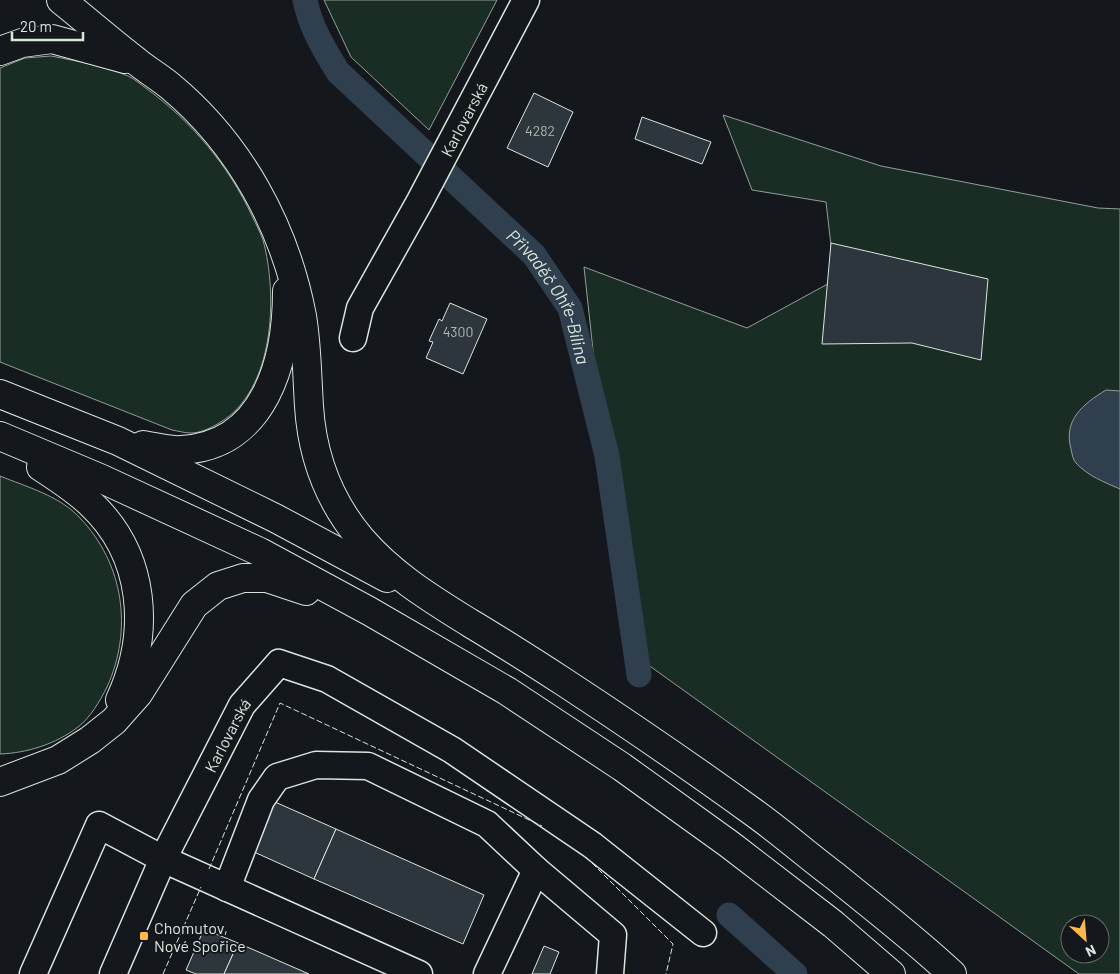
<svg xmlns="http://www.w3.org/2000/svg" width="1120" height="974" font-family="Barlow,sans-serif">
	<rect width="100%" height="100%" fill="#14181c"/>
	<g fill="#1a2d24" stroke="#939e99" fill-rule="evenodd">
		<path d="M324,0H497L429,130L351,57Z"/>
		<path d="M51,56C77,61 104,66 128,76C135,79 141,85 147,89C191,121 229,166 252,216C256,224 260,232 263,240C278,295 275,391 219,423C211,428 200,433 191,433C185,433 178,431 172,430L0,362V68L25,58Z"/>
		<path d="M723,115L881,166L1098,208L1120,209V974H1079L633,654L605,461L584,267L747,328L835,280L826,202L752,190ZM1070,924H1100V954H1070Z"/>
		<path d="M0,476C27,487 60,496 80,518C124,564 133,630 107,687C100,701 90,718 78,727C56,744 27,753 0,754Z"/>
	</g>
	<path fill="#2f3f4d" stroke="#939e99" d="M1106,390L1120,391V489C1104,482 1088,476 1076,463C1073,460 1072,454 1071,449C1063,420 1083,404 1106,390Z"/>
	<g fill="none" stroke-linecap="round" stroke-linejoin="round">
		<g stroke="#2f3f4d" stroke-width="25">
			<path id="s1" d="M305,0C310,26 324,49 338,72L534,255L570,308L607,456L639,675"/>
			<path d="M729,915L795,974"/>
		</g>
	</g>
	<g fill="#2c363c" stroke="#d8e6dc">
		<path d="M534,93L573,112L548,167L507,148Z"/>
		<path d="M642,117L711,142L702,164L635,139Z"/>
		<path d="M831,243L988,279L981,360L912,343L822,344Z"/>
		<path d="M450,303L487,319L463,374L426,358L433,342L429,341L439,319L442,321Z"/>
		<path d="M275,802L336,829L314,879L254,852Z"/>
		<path d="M336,829L484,895L463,944L314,879Z"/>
		<path d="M204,929L238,943L224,974H196L186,970Z"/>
		<path d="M238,943L309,974H224Z"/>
		<path d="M544,946L559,952L550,974H532Z"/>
	</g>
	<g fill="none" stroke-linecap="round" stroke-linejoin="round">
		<g stroke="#d8e6dc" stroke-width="29">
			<g id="minor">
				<path id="s2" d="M353,338L360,308L420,201L526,0"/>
				<path d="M227,888L261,800L277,777L316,765L368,766L487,824L536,870"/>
				<path id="s3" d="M33,974L99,825L163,859L242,705L279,663L327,679L452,750L592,845L703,933"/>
				<path d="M113,974L163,859L419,974"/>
				<path d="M487,974L536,870L613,935L610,974"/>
			</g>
		</g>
		<g stroke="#d8e6dc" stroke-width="30">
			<g id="highway">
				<path d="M61,0C86,20 110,41 136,61C147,70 159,77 170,86C240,144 285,227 302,316C307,345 307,376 309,406C312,455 329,501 361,539C392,575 430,598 470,623C502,642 533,662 564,682C628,724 691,767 753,812C781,832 807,855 835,876C874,908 915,939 952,974"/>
				<path d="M0,51L22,43L52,39L125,59"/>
				<path d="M0,394L118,441L275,518L387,578"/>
				<path d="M0,436L102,479L260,552L369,611L507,691L622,767L729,844L833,924L891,974"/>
				<path d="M143,445C155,447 169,451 181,450C265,446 287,361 287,291"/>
				<path d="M41,467C58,478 75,489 90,503C146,555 151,633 120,700"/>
				<path d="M0,782L58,760L90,740L114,721L138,694L194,605L218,586L243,578H267L306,591"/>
			</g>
		</g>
		<use href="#minor" stroke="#14181c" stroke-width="26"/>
		<use href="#highway" stroke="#14181c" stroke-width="28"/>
		<g stroke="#d8e6dc" stroke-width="1" stroke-dasharray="6 2.5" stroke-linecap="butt">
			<path d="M586,857L673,944L666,974"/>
			<path d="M209,869L280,703L542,826"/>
			<path d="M163,974L201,887"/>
		</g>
	</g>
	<rect fill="#ffb74d" stroke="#14181c" stroke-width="2" x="139" y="931" width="10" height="10" rx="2.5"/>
	<g text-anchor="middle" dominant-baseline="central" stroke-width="4" stroke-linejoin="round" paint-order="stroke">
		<g font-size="14" fill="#adbab4">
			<text x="540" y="130">4282</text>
			<text x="458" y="331">4300</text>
		</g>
		<g font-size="16" fill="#d8e6dc" stroke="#14181c">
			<text stroke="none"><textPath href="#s2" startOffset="246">Karlovarská</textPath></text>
			<text stroke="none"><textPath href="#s3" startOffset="375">Karlovarská</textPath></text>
		</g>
		<g font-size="16" fill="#d8e6dc" stroke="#14181c" text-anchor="start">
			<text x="154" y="927">Chomutov,<tspan x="154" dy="18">Nové Spořice</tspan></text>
		</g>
		<g font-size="18" font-style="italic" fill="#d8e6dc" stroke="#14181c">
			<text stroke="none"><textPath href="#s1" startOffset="392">Přivaděč Ohře-Bílina</textPath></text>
		</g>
	</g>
	<g transform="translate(1085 939) rotate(154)"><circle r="24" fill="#14181c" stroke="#626a69"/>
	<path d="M0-4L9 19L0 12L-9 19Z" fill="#ffb74d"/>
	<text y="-8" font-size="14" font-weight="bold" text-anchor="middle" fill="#d8e6dc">N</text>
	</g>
	<path d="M12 32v8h71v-8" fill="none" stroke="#d8e6dc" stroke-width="2.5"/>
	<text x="20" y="32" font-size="15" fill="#d8e6dc" stroke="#14181c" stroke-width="4" paint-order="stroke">20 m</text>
</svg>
